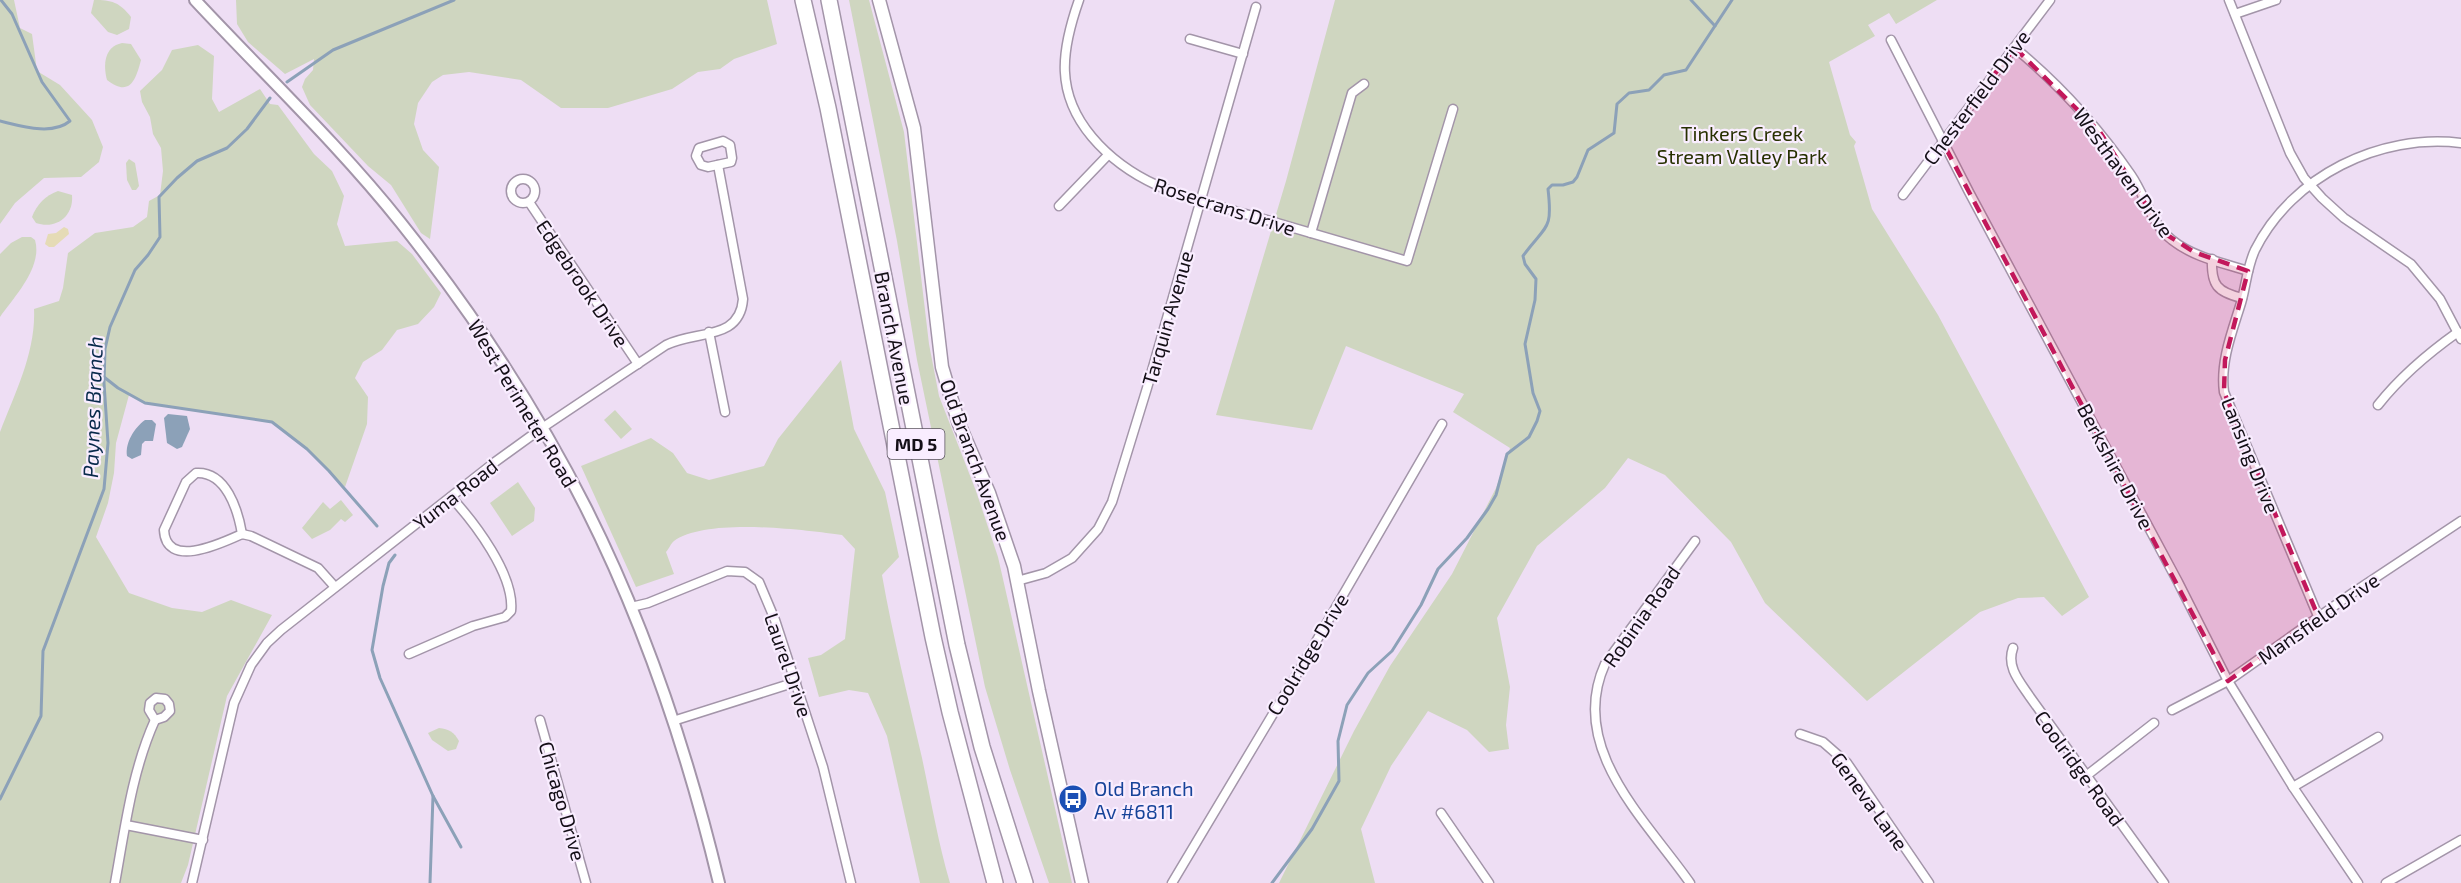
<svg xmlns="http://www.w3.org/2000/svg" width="2461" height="883" font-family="'Exo 2',sans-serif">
	<rect width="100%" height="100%" fill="#eedef4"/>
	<g fill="#cfd6c0">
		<path d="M0,0H14L20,28L32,34L37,71L60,85L92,120L103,147L99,162L81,177L44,178L15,203L0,224Z"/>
		<path d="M94,0C112,0 119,2 131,17L129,29L117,35L108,32L91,13Z"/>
		<path d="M236,0H767L777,44L734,59L720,69L698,72L672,89L608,108H561L521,80L469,72L443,75L432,82L418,103L414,124L423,150L439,167L430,239L421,233L391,185L368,166L310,105L302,87L305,79L313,70L314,59L285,74L248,42L237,24Z"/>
		<path d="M849,0H869L904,132L929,344L939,396L976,491L998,557L1072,883H1049L1010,770L985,687L917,360L897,241Z"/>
		<path d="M1335,0H1937L1896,24L1889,13L1868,25L1875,36L1829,62L1850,135L1856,142L1854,146L1872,209L1938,315L2089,597L2062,616L2044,597L2018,598L1980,612L1867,701L1765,603L1731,542L1665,475L1628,458L1605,488L1537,546L1497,618L1510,687L1506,725L1509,749L1489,752L1467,730L1428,711L1391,766L1361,829L1375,883H1279L1354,731L1390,666L1452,574L1496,488L1510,448L1453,412L1464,394L1346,346L1312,430L1216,415L1286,181Z"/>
		<path d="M122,43L131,44L141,60C136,79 130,98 107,80C103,65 104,47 122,43Z"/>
		<path d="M198,45L214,56L212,99L219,112L260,89L270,104L278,105L314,154L332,171L344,196L337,224L345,246L397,241L412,254L441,293L434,307L418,324L397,330L382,350L363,362L355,378L368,397L367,424L345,487L307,449L272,422L145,403L129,395L116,443L114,473L108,503L96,537L129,593L172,608L202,612L231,600L272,615L227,696L188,865L181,883H0V432C15,393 36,352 34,309L59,301L63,288L68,253L95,233L133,227L147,217L149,201L160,195L163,171L161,148L153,134L150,117L142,102L140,91L162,70L172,50Z"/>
		<path d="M129,159L135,163L139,186L136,190H132L127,180L126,163Z"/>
		<path d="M58,191L72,195C74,216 56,230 36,223L32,217C37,204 45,196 58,191Z"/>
		<path d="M22,237H31L35,240C43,267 14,297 0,317V254L11,243Z"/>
		<path d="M841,360L854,429L885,492L899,557L882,575C893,637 908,697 922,758C931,800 938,842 950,883H920L887,736L868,693L849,690L819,697L808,658L821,655L845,639L855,549L842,535C804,530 707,517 674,541C671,543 669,549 666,552L674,574L636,587L581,466L651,438L673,453L687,473L709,480L764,466L778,439Z"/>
		<path d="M615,410L632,429L621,439L604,420Z"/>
		<path d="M518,482L535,508L534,521L512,536L490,503Z"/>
		<path d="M341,500L353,515L345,522L341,519L330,530L312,539L302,528L323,502L330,509Z"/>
		<path d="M439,728C449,729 454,732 459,741L456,749L448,751L432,740L428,733Z"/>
	</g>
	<path fill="#e5dbb6" d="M64,227L68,229L69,234L54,247H49L45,244L48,234L56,233Z"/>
	<g fill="#8ca1b8">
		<path d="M168,414L187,416L190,429L182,447L177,449L167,443L164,418Z"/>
		<path d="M145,420H152L156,424L153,441H145L142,444L141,455L132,459L127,456C125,443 134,428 145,420Z"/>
	</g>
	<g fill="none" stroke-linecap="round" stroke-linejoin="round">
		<g stroke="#8ca1b8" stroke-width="3">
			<path d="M1691,0L1715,26"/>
			<path d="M287,82L333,50L454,0"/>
			<path d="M0,121C21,126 52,136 70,121L42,82L12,14L1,0"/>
			<path d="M104,377L118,388L145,403L272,422L307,449L329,471L377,526"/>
			<path d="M395,555L389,563L383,586L372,650L380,678L433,796L430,883"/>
			<path d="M433,796L461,847"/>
			<path d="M0,799L41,716L43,651L104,489L108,443L104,383L105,349L110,327L135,270L148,255L160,237L159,197L177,178L197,161L227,148L247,129L270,98"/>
			<path d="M1272,883L1312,829L1339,781L1338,741L1347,705L1368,673L1392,651L1421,605L1438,569L1467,538L1488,509L1496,495L1507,454L1529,437L1537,421L1540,411L1533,393L1525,344L1535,300L1536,279L1525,264L1523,256C1546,224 1553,232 1548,189L1552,185H1563L1573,182L1577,177L1588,150L1614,133L1617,104L1629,93L1649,90L1664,75L1686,70L1732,0"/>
		</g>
		<g stroke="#a395a9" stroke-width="11">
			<g id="minor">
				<path d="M1079,0C1061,51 1055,93 1092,137C1135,188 1193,199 1253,216C1305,231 1356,246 1407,261L1453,109"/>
				<path d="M2229,0L2290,153L2304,178L2322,198L2344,218L2411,264L2440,299L2461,339"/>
				<path d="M2235,14L2276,0"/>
				<path d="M1190,39L1243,54"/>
				<path d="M1891,40L1969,192L2178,582L2228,681L2293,787L2358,883"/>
				<path d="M2015,48C2060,85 2098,127 2131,175C2146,197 2151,224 2172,240C2193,257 2223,263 2248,271"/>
				<path d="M723,141L730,145L732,158L731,162L708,167L701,165L696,156L699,148Z"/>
				<circle cx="523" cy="191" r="12"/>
				<path d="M1903,195L2050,0"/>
				<path d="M529,202L638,364"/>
				<path d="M1059,206L1108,155"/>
				<path d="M1311,233L1352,93L1364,84"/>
				<path d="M2212,259C2211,285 2217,292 2242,298"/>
				<path d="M709,332L725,412"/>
				<path d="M2378,405C2401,376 2427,354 2458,332"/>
				<path d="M196,473C226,471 238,510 242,534C222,543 166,570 164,530L186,482Z"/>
				<path d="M242,534L251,536L318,568L335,587"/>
				<path d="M1017,581L1046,573L1072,558L1098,529L1112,502L1147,388L1256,7"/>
				<path d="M631,607L648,603L727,571L745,572L759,582L775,620L823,767L851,883"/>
				<path d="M2318,616L2224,392C2220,362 2232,332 2241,303C2246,286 2247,267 2255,250C2292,176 2380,133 2461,143"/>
				<path d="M2013,648C2006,667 2020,682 2030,697L2164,883"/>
				<path d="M409,654L473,626L505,617L511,611C515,575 474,522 451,497"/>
				<path d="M156,698L165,699L169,704L170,711L164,717L155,720L149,710L150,703Z"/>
				<path d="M2172,710L2228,681L2354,592L2461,521"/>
				<path d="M540,720L586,883"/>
				<path d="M673,721L796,682"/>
				<path d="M1800,734L1823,742L1847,763L1929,883"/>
				<path d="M2086,776L2154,723"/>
				<path d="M2293,787L2378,737"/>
				<path d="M1441,813L1489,883"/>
				<path d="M126,825L203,840"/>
				<path d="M115,883C125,828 132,771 155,720"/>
				<path d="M192,883L234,703L251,665L267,643L281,630L495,462L542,428L666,345C696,330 740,341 743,299L718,165"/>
				<path d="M1172,883L1310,652L1442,424"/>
				<path d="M1690,883C1646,820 1567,748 1605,664L1695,541"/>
				<path d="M2386,883L2461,840"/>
			</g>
		</g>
		<g stroke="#a395a9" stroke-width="14">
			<path id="tertiary" d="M195,0C264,74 338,144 401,223C472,312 535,407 586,508C646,627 688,754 719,883"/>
		</g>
		<g stroke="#a395a9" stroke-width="15">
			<path id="secondary" d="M879,0L914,128L942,367L959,424L989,493L1014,566L1039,691L1082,883"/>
		</g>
		<g stroke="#a395a9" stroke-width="18">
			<g id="motorway">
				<path d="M803,0L828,108L933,637L950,712L995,883"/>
				<path d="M829,0L957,645L982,747L1025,883"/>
			</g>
		</g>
		<use href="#minor" stroke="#fff" stroke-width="8"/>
		<use href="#tertiary" stroke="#fff" stroke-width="10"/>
		<use href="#secondary" stroke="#fff" stroke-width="12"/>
		<use href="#motorway" stroke="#fff" stroke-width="15"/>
	</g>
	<path fill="#c2185b" fill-opacity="0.2" stroke="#c2185b" stroke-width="4.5" stroke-dasharray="12 8" stroke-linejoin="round" d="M2015,48L2100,132L2164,233L2194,252L2248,271L2225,360L2224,392L2318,616L2228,681L1942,141Z"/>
	<defs>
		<g id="bus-disc" transform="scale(1.5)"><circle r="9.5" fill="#1a4fb4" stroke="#f9edff"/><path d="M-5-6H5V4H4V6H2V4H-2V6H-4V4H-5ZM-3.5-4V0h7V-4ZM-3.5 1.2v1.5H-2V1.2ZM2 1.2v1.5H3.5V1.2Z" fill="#fff"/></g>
	</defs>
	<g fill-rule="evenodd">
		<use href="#bus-disc" x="1073" y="799"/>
	</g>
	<g text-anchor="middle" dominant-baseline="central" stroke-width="4.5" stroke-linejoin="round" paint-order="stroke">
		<rect fill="#f9edff" stroke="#59525d" stroke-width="1.5" x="887.5" y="429" width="57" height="30" rx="4.5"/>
		<g font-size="18" font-weight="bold" fill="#140f17">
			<text x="916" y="444">MD 5</text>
		</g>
		<g font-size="20" fill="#140f17" stroke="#f9edff">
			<text transform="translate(1976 97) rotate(-53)">Chesterfield Drive</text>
			<text transform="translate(2124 172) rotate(54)">Westhaven Drive</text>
			<text transform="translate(1225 206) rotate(18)">Rosecrans Drive</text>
			<text transform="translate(583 283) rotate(56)">Edgebrook Drive</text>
			<text transform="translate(1167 318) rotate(-74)">Tarquin Avenue</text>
			<text transform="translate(895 338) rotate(79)">Branch Avenue</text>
			<text transform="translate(523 403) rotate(59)">West Perimeter Road</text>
			<text transform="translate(2251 455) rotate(68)">Lansing Drive</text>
			<text transform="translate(976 460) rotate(70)">Old Branch Avenue</text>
			<text transform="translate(2116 466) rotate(62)">Berkshire Drive</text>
			<text transform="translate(455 494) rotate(-38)">Yuma Road</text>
			<text transform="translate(1641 616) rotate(-55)">Robinia Road</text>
			<text transform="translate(2318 618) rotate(-35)">Mansfield Drive</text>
			<text transform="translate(1307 654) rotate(-59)">Coolridge Drive</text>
			<text transform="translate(789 665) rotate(71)">Laurel Drive</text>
			<text transform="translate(2080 768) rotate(54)">Coolridge Road</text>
			<text transform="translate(563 801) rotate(74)">Chicago Drive</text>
			<text transform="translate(1870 801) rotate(54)">Geneva Lane</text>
		</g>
		<g font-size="20" fill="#273000" stroke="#f9edff">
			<text x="1742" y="133">Tinkers Creek<tspan x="1742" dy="23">Stream Valley Park</tspan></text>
		</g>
		<g font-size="20" fill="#164399" stroke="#f9edff" text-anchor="start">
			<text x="1094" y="788">Old Branch<tspan x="1094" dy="23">Av #6811</tspan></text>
		</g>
		<g font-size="21" font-style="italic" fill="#082a4b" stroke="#f9edff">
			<text transform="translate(92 407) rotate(-88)">Paynes Branch</text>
		</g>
	</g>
</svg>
